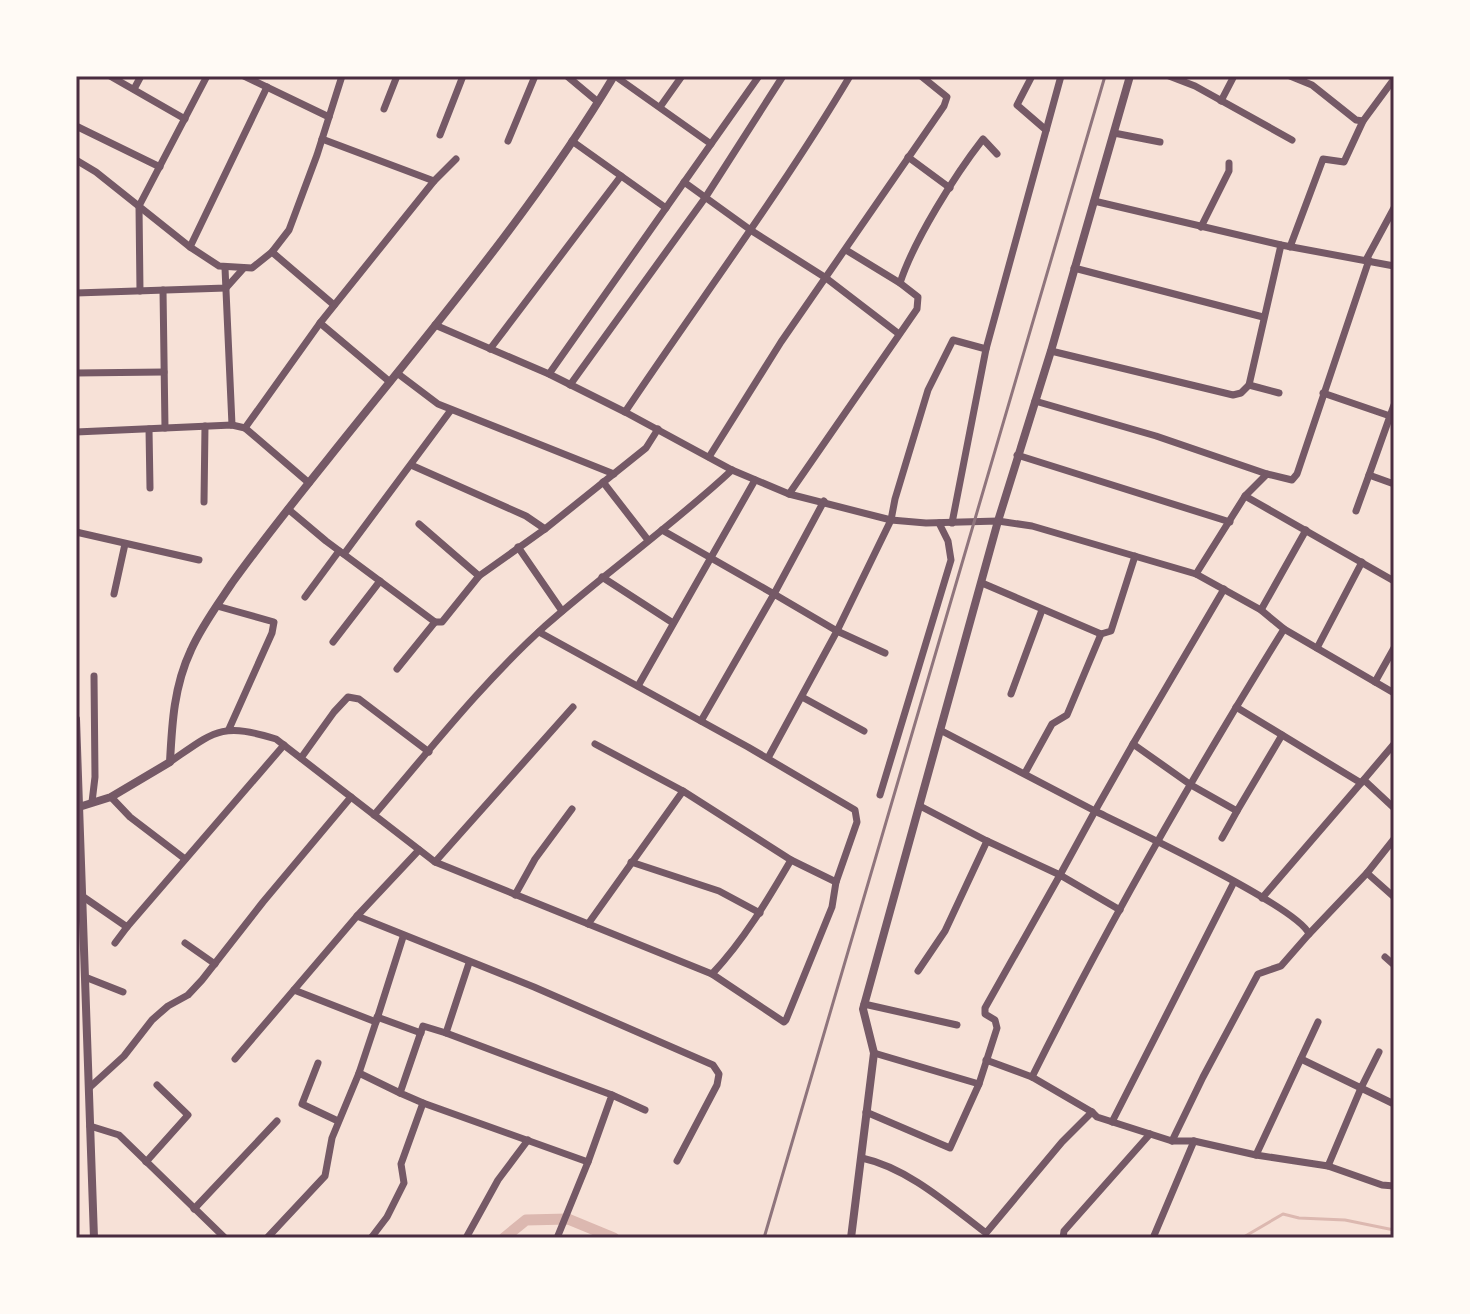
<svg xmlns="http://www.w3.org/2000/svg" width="1470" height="1314" font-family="Overpass,sans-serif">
	<rect width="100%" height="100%" fill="#f7e1d7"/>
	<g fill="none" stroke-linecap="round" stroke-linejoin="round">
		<path stroke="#dcb8b0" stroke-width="3" d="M1242,1238L1283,1214L1299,1218L1345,1220L1394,1230"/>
		<path stroke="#dcb8b0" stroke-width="11" d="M504,1238L526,1220L568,1219L614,1238"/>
		<g stroke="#755966" stroke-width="7">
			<path d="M110,76L185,119"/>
			<path d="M244,76L329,117"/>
			<path d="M567,76L598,102"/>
			<path d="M1032,76L1017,105L1046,130"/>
			<path d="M1169,76L1195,86L1292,140"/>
			<path d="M1290,76L1312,85L1356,120L1363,121L1394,79"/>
			<path d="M134,89L141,76"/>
			<path d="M1221,101L1234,76"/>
			<path d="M660,107L682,76"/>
			<path d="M384,109L397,76"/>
			<path d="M76,126L160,167"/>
			<path d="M1114,133L1160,142"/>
			<path d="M440,135L463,76"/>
			<path d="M322,139L434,181"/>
			<path d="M508,141L535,76"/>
			<path d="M572,141L666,208"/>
			<path d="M711,144L759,76"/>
			<path d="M908,157L950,188"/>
			<path d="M76,160L96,172L190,247L219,266L252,268L272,252L289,230L317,155L342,76"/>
			<path d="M684,182L752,231L826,278L899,334"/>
			<path d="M1094,201L1281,245L1394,266"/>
			<path d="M1201,227L1229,171V163"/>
			<path d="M190,247L267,87"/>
			<path d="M1290,247L1323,159L1344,162L1363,121"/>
			<path d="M846,250L900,283C914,240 955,175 983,139L997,154"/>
			<path d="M272,252L334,305"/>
			<path d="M1366,260L1394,208"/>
			<path d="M225,268L232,425"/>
			<path d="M1074,268L1263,317"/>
			<path d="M163,290L165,428"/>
			<path d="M140,291L139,206L207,76"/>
			<path d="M76,293L226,288L243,269"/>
			<path d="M320,323L390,382"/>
			<path d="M435,325L549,374L625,412L732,470L789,494L891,520L926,523L998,521L1032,526L1196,574L1261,610L1284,629C1194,774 1108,924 1032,1077"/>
			<path d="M490,349L621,176"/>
			<path d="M1051,351L1233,395L1241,393L1249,385L1281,245"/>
			<path d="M76,373L164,372"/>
			<path d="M397,373L438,404L614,474"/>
			<path d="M549,374L711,144L615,76"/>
			<path d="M570,385L705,198L783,76"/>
			<path d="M1249,385L1279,393"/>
			<path d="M1323,393L1390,416"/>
			<path d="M1035,401L1156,436L1267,474L1245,496L1196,574"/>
			<path d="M625,412C700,300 781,192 850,76"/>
			<path d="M245,428L309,483"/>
			<path d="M149,429L150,488"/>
			<path d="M76,432L232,425L245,428L320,323L434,181L456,159"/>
			<path d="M1017,455L1230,522"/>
			<path d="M709,457L781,342L944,106L947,97L921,76"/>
			<path d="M411,465L526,516L545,529"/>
			<path d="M1267,474L1292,480L1297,474L1369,260"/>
			<path d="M1369,475L1394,405"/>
			<path d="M603,482L648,540"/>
			<path d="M789,494L917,309L918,297L900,283"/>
			<path d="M1245,496L1394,581"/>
			<path d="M204,502L205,426"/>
			<path d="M288,509L326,541L435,622H442L479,576L545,529L646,448L658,429"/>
			<path d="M1356,511L1369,475L1394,484"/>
			<path d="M952,523L986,349L1061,76"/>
			<path d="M419,524L479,576"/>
			<path d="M662,530L774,594L824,501"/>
			<path d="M76,532L199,560"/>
			<path d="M518,547L562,611"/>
			<path d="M344,554L451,410"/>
			<path d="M602,577L673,623"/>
			<path d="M982,583L1101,634"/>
			<path d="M114,594L125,544"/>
			<path d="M305,597L339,551"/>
			<path d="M217,606L274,622L272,633L229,729"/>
			<path d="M1261,610L1306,530"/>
			<path d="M1284,629L1394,693"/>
			<path d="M539,632L748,747L855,810L857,822L836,882L832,907L786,1020L784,1022L712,974"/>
			<path d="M333,642L380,581"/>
			<path d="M1317,648L1362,562"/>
			<path d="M397,669L435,622"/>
			<path d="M1375,682L1394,648"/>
			<path d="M638,686L755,480"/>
			<path d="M1011,694L1042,610"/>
			<path d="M802,697L864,731"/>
			<path d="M1236,707L1361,783L1262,898"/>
			<path d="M701,721L774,594L837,631L891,520L895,499L928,390L953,340L986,349"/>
			<path d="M940,730L1095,811L1133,744L1191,785L1237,811L1282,735"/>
			<path d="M595,744L683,791"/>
			<path d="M1133,744L1224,589"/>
			<path d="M301,758L334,712L348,697L359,699L429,752"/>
			<path d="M768,758L837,631L885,653"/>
			<path d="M170,762C215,731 221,722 276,739L435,862L712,974C744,940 767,901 791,860L836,882"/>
			<path d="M1025,773L1052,724L1067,715L1101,634L1111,631L1135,556"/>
			<path d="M1364,780L1394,808"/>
			<path d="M1361,783L1394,744"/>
			<path d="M880,795L951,560L948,541L939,523"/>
			<path d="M111,797L130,817L185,859"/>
			<path d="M92,802L95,777L94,676"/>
			<path d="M920,806L987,841L1060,875L1095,811C1130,828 1298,907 1309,934L1281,966L1258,974L1203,1077L1172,1141"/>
			<path d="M374,815C429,751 482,683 545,626C606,572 672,526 732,470"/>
			<path d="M1222,838L1237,811"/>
			<path d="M1394,839L1367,873L1394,897"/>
			<path d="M419,850L357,916L534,987L713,1065L719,1074L717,1085L677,1161"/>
			<path d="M435,862L573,707"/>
			<path d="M631,862L719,891L760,913"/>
			<path d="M515,895L535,859L572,809"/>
			<path d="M82,896L127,927L284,745"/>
			<path d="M588,924L683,791L791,860"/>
			<path d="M1309,934L1367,873"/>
			<path d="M115,943L127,927"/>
			<path d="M185,943L215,964"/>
			<path d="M1385,957L1394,965"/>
			<path d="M918,971L945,931L987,841"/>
			<path d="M85,977L123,992"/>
			<path d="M294,990L376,1022L403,937"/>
			<path d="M864,1004L957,1025"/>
			<path d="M377,1017L421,1033"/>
			<path d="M874,1053L979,1084"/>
			<path d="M235,1059L357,916"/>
			<path d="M1301,1059L1361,1088L1379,1052"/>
			<path d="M318,1063L302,1104L338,1121"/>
			<path d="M359,1073L376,1022"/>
			<path d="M89,1088L124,1056L152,1020L168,1006L188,995L202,980L263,902L351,797"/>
			<path d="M612,1095L645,1110"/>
			<path d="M423,1103L588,1162L612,1095L446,1033"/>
			<path d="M866,1112L950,1148L979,1084L997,1028L995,1020L985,1014V1008L1060,875L1120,910"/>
			<path d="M1092,1112L1097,1117L1172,1141H1194L1256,1155L1328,1166L1361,1088L1394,1104"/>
			<path d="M1112,1122L1234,882"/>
			<path d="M90,1126L119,1135L225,1238"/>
			<path d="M1256,1155L1318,1022"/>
			<path d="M862,1158C908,1168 949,1205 986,1233L1062,1142L1092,1112L1032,1077L986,1060"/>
			<path d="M146,1162L188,1115L157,1085"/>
			<path d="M1328,1166L1382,1185L1394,1186"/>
			<path d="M194,1209L277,1121"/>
			<path d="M267,1238L325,1176L332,1138L359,1073L400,1093"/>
			<path d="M371,1238L387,1217L404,1183L401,1164L423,1103L400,1093L423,1026L446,1033L469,963"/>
			<path d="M466,1238L498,1180L528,1140"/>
			<path d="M557,1238L588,1162"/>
			<path d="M1063,1238L1064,1231L1150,1134"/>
			<path d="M1153,1238L1194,1141"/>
		</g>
		<g stroke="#755966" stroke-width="8">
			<path d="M76,719L94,1238"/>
			<path d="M79,807L111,797L170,762C172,723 174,686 191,650C201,627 218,604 232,583C263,540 295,500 328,459C425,337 534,210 614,76"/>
			<path d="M851,1238L874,1053L863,1009L998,521L1051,351L1130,76"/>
		</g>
		<path stroke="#8f747c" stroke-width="3" d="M764,1238L1105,76"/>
	</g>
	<rect width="1470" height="1314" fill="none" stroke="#fffaf5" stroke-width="156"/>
	<rect x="78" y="78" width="1314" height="1158" fill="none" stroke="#4a2c40" stroke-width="3"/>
</svg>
